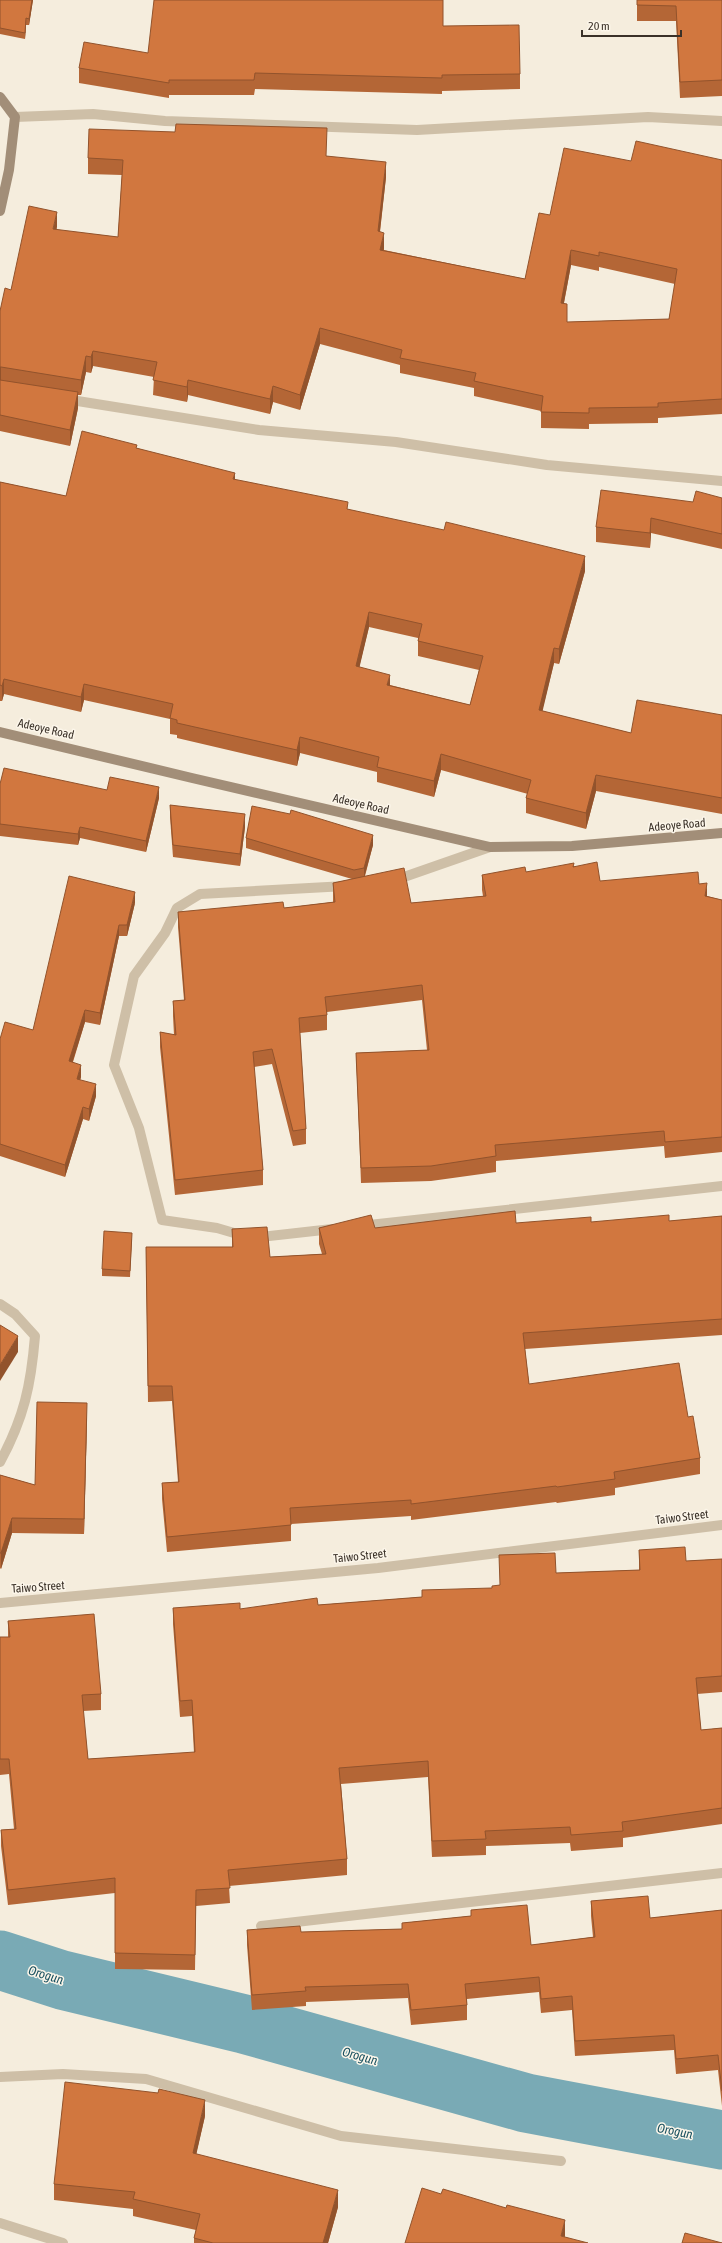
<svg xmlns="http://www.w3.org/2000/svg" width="722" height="2243" font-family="'Asap Condensed',sans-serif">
	<rect width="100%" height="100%" fill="#f5eddd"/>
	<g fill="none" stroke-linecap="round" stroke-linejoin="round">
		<path stroke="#79aab5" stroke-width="59" d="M0,1960L62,1980L244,2024L526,2103L722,2140"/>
		<g stroke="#cebfa7" stroke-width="10">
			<path d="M15,117L93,114L165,121L417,130L648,117L722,121"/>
			<path d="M65,399L259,430L396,442L547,465L722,481"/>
			<path d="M393,879L404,877L490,847"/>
			<path d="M360,1226L722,1186"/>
			<path d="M332,1229L251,1238L217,1228L162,1220L139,1128L114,1065L134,976L165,933L177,908L200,894L346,886"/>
			<path d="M0,1304L15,1314L35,1336C31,1385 24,1418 0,1462"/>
			<path d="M0,1603L378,1568L722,1525"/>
			<path d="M261,1926L722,1873"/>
			<path d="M0,2077L63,2074L146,2079L341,2136L561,2161"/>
			<path d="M0,2223L63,2243"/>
		</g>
		<g stroke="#a28e78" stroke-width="10">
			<path d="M0,97L15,117L9,170L0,211"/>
			<path d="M0,732L192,778L490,847L572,846L722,833"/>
		</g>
	</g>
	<g fill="#b46636" fill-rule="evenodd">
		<path d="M0,0H33L29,25H26L25,39L0,34Z"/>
		<path d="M443,0V26L520,74V89L442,91V94L255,89L254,95H169V98L79,83V68L148,53Z"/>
		<path d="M637,0H722V96L680,98L676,21H637Z"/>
		<path d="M327,156L386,177L380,232L384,248V250L525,279L550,215L631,161L722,160V414L658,418V423L589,424V429L541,428V411L474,396V388L400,373V365L320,344L300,410L273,402L270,414L188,395L187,402L153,395L154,377L93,366L91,373L86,372L81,395H78V408L70,446L0,431V311L11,290L57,227L56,230L118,237L122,175L88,174V158ZM571,265L599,271V267L675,284L669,319L567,322L564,303Z"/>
		<path d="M137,448L235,480L585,571L559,664L554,663L542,711L631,733L722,715V814L596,791L586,829L526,813V798L528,794L441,770L434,797L377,782V772L300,753L297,766L177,738V735L170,734V719L84,700L81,712L4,694L2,701H0V482L66,496ZM369,627L418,638V656L479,670L470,705L390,685L359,667Z"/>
		<path d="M722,498V549L651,533L650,548L596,542V527L693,502Z"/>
		<path d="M0,784L107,790L159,798L146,852L80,838L78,845L0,836Z"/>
		<path d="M170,805L245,827L240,866L173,857L170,817Z"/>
		<path d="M246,838L373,845L365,876L411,903L483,896L482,890V875L526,872L574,866L600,881L699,884L707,896L722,900V1152L665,1158L664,1146L496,1161V1172L431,1181L361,1183L356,1053L427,1050L422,1000L327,1012V1030L300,1033L306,1129V1144L293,1146L272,1064L254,1067L263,1170V1185L175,1195L160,1047V1032L174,1035L173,1016V1001L184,1000L178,927V912L284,908L333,902V883L352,879L246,848Z"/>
		<path d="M135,903L127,936H119L100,1025L85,1022L73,1062L81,1077L80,1080L96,1096L89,1121L83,1119L65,1177L0,1156V1039L33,1030Z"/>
		<path d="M722,1216V1335L525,1349L529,1384L688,1417L700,1458V1474L615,1488V1495L557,1503L556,1502L411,1520V1516L291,1524V1541L167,1552L162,1499V1483L178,1482L172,1401L148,1402L146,1247H232V1229L270,1257L322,1254L319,1244V1228H375L516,1223L669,1221Z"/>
		<path d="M132,1239L130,1277L102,1276V1269Z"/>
		<path d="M87,1418L84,1534L12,1533L1,1569L0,1568V1475L35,1485Z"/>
		<path d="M639,1550L686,1561L722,1559V1692L697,1694L701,1730L722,1728V1824L623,1838V1847L571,1851L570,1843L486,1846V1855L432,1857L428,1777L341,1784L347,1859V1875L229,1886L230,1903L196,1906L195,1970L115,1969V1893L8,1905L1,1846V1830L14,1829L9,1774L0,1775V1637H8V1621L101,1694V1710L83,1711L88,1759L194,1753L192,1716L180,1717L173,1624V1608L240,1609L318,1605L422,1597L492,1588L500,1585L556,1573L639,1570Z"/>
		<path d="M591,1901L650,1918L722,1910V2106L718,2070L676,2074L674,2050L575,2056L572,2010L541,2013L539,1992L467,1999V2020L411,2025L408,1998L306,2002V2006L252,2010L247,1945V1930L301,1932L402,1929V1923L471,1916V1910L531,1945L593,1937L591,1916Z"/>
		<path d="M205,2116L196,2154L338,2207L328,2243H194V2238L196,2230L133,2216V2209L54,2200V2184Z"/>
	</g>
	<g fill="#92532c">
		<path d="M32,0H33L29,25V19Z"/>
		<path d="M26,18V25L25,39V33Z"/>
		<path d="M386,162V177L378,247V231Z"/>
		<path d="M57,212V227L53,245V229Z"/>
		<path d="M384,233V248L380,265V250Z"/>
		<path d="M571,250V265L561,318V303Z"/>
		<path d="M320,328V344L300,410V395Z"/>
		<path d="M93,351V366L91,373V357Z"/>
		<path d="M86,356V372L81,395V380Z"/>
		<rect x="0" y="367" width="1" height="16"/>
		<path d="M188,380V395L187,402V387Z"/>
		<path d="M273,386V402L270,414V399Z"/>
		<path d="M78,392V408L70,446V430Z"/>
		<path d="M235,473V488L233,479Z"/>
		<path d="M651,518V533L650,548V533Z"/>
		<path d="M585,556V571L559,664V649Z"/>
		<path d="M369,612V627L356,682V666Z"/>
		<path d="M554,648V663L539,726V710Z"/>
		<path d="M390,675V691L387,685Z"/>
		<path d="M4,679V694L2,701V686Z"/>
		<path d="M84,684V700L81,712V697Z"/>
		<path d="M300,737V753L297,766V750Z"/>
		<path d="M441,754V770L434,797V781Z"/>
		<path d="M596,775V791L586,829V813Z"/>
		<path d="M159,787V798L146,852V841Z"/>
		<path d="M245,814V827L240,866V854Z"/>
		<path d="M80,827V838L78,845V834Z"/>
		<path d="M373,835V845L364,878V868Z"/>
		<path d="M707,883V898L705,896Z"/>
		<path d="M135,892V903L127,936V925Z"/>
		<path d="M119,925V936L100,1025V1013Z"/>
		<path d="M85,1010V1022L69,1073V1061Z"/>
		<path d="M81,1065V1077L77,1091V1079Z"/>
		<path d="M96,1084V1096L89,1121V1109Z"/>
		<path d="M83,1107V1119L65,1177V1165Z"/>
		<path d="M18,1336V1352L0,1381V1365Z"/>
		<path d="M87,1403V1418L84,1534V1519Z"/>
		<path d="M12,1518V1533L1,1569V1553Z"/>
		<path d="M205,2100V2116L193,2169V2153Z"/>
		<path d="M338,2190V2207L328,2243H323Z"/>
		<path d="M565,2220V2237L561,2236Z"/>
	</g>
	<g fill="#d1773f" stroke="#92532c" fill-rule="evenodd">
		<path d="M0,0H32L29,19L26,18L25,33L0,28Z"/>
		<path d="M154,0H443V26L519,25L520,74L442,75V78L255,73L254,80H169V83L79,68L84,42L148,53Z"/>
		<path d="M637,0H722V80L680,82L676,6L637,5Z"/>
		<path d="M176,124L327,128L326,156L386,162L378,231L384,233L380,250L525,279L539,213L550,215L564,148L631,161L636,141L722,160V399L658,403V407L589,408V413L541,412L543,396L474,381L476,373L400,358L402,350L320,328L300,395L273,386L270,399L188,380L187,387L153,380L157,362L93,351L91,357L86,356L81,380L1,367H0V311L5,288L11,290L29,206L57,212L53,229L118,237L123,160L88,158L89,129L175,132ZM571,250L599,256V252L677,269L669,319L567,322V304L561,303Z"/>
		<path d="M0,380L78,392L70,430L0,415Z"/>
		<path d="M82,431L137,445L136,448L235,473L233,479L348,502L347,509L444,530L446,522L585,556L559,649L554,648L539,710L631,733L637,700L722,715V798L596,775L586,813L526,798L531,780L441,754L434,781L377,767L379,757L300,737L297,750L177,723V720L170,718L173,704L84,684L81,697L4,679L2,686L0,685V482L66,496ZM369,612L422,624L418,641L483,656L470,705L387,685L390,675L356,666Z"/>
		<path d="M601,490L693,502L696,491L722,498V534L651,518L650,533L596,527Z"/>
		<path d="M4,768L107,790L110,777L159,787L146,841L80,827L78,834L0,824V784Z"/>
		<path d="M170,805L245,814L240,854L173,845Z"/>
		<path d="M252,806L290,814L291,810L373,835L364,868L354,870L246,838Z"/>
		<path d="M597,862L600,881L698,872L699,884L707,883L705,896L722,900V1137L665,1142L664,1131L495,1145L496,1156L431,1166L361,1168L356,1053L429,1050L422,985L325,997L327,1015L299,1018L306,1129L293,1131L272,1049L253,1052L263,1170L175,1180L160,1032L176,1035L173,1001L185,1000L178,912L283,902L284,908L335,902L333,883L404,868L411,903L486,896L482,875L525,867L526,872L574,863L573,867Z"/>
		<path d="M69,876L135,892L127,925H119L100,1013L85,1010L69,1061L81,1065L77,1079L96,1084L89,1109L83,1107L65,1165L0,1144V1039L5,1022L33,1030Z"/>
		<path d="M515,1211L516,1223L591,1217V1222L669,1215V1221L722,1216V1319L523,1333L529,1384L679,1363L688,1417L693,1416L700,1458L614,1472L615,1479L557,1487L556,1486L411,1504V1500L290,1508L291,1525L167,1537L162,1483L179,1482L172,1386H148L146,1247H233L232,1229L267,1227L270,1257L326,1254L319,1228L371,1215L375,1228Z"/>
		<path d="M104,1231L132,1233L130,1271L102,1269Z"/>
		<path d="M0,1325L18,1336L0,1365Z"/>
		<path d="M37,1402L87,1403L84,1519L12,1518L1,1553H0V1475L35,1485Z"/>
		<path d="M685,1547L686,1561L722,1559V1676L696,1678L701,1730L722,1728V1808L622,1822L623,1831L571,1835L570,1827L485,1831L486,1839L432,1841L428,1761L339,1768L347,1859L228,1870L230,1888L196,1890L195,1955L115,1953V1878L8,1890L1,1830L16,1829L9,1759H0V1637H10L8,1621L94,1614L101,1694L82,1695L88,1759L195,1752L192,1700L180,1701L173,1608L240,1603V1609L317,1598L318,1605L422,1597V1590L492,1588V1586L500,1585L499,1555L555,1553L556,1573L640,1570L639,1550Z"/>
		<path d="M648,1896L650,1918L722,1910V2091L718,2055L676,2059L674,2035L575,2041L572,1996L541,1999L539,1977L465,1984L467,2005L411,2010L408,1984L305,1987L306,1991L252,1995L247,1930L300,1926L301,1932L402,1929V1923L471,1916V1910L527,1905L531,1945L595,1937L591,1901Z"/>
		<path d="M65,2082L158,2093L159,2089L205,2100L193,2153L338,2190L323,2243H213L194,2238L200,2214L133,2199L135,2192L54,2184Z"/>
		<path d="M422,2188L441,2194L443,2189L506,2208L507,2205L565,2220L561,2236L588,2243H405Z"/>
		<path d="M685,2233L722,2243H682Z"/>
	</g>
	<g text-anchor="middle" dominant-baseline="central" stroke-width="3" stroke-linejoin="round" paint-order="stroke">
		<g font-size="12" fill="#3a3128" stroke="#fcf6ea">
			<text transform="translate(46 729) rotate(13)">Adeoye Road</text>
			<text transform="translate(361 804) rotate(13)">Adeoye Road</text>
			<text transform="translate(677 825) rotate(-5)">Adeoye Road</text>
			<text transform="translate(682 1517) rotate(-7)">Taiwo Street</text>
			<text transform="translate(360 1556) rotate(-6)">Taiwo Street</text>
			<text transform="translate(38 1587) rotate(-4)">Taiwo Street</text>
		</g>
		<g font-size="13" font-style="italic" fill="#1a5160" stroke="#fcf6ea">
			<text transform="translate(46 1975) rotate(17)">Orogun</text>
			<text transform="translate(360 2056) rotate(16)">Orogun</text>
			<text transform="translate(675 2131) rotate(11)">Orogun</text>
		</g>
	</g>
	<path d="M582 30v6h99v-6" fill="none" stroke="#3a3128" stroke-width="2"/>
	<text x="588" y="30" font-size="12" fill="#3a3128" stroke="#fcf6ea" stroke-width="3" paint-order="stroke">20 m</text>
</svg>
